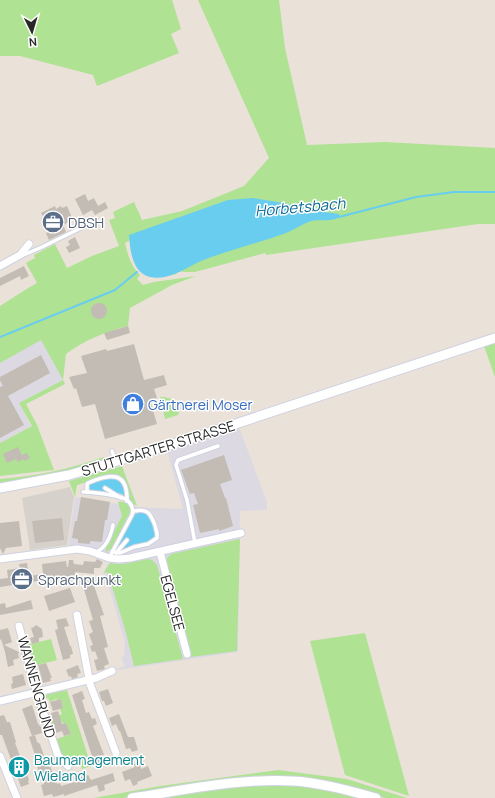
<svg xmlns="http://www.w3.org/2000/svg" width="495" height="798" font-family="Manrope,sans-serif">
	<rect width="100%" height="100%" fill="#eae2d8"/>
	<g fill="#dcd9e2">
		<path d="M41,339L63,380L19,403L31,426L0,443V363Z"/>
		<path d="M239,427L263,491L267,502V510L240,511L238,652L112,671L125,666L121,658L124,656L125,643L106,576L103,573L112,557L87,548L68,546L75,497L137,507L183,509L167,451Z"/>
	</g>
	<g fill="#afe293">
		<path d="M0,0H172L181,29L171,34L179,53L97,86L93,75L20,56H0Z"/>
		<path d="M198,0H279L285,48L307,145L385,142L495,148V224H478L266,255L265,253L195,272H183L156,264L175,272L177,274L166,276L130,240L125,243C128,256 131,266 140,275L137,279L143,285L154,282L196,276L172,285L130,308L128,326C105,332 85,340 66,354L63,380L65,384L26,404L37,425L54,470L0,476V443L32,426L19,403L63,380L41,340L0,363V306L25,290L37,283L26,263L35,258L34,255L55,244L67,268L92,256L119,246L109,220L115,218L113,212L134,202L142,220L182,211L244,186L269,158Z"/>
		<path d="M495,342V377L484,346Z"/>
		<path d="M160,397H164L172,399L179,412L178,415L165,419Z"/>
		<path d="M104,457V459L99,463L43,477L0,483V479C36,476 70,469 104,457Z"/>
		<path d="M122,466L137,506L130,502C129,496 129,489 126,483C118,466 90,482 77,485L75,497L69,481Z"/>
		<path d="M118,502C125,501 131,504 130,512L112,548L106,552V547L122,516Z"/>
		<path d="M240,539L237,651L191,657L165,564L167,563V558L171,554Z"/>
		<path d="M149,559L152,560L157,565L183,659L134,666L126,633L108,573L104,572L110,563C123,566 135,561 149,559Z"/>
		<path d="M365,633L409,796L345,775L310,641Z"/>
		<path d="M51,639L57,660L33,666L27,645Z"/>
		<path d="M67,690L91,766L82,769L78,758L69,761L61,757L54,740L71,734L66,723L64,724L61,721L53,725L56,733L53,734L49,722L54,720L53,718L62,714L60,709L63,707L61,699L57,700L56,699L50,702L48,698L43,700L45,695Z"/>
		<path d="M278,770L347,779L407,798H385L346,788L298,778L281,776L265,777L123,798H94L160,786Z"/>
		<path d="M255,784H296L362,798H163Z"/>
	</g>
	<path fill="#d6d2cb" d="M70,487L74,497L67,545L30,550L22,498Z"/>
	<g fill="#68cdef">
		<path d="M253,198L284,203L310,210L339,214L340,217C332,222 320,219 311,221C302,224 294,230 286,233C258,243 229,250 201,261C185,268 169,281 150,277C132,273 130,249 129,235L228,200Z"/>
		<path d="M117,478L123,484L126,496L119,493L116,496L89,490L88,486L89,484L107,479Z"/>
		<path d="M140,512C152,513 152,525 155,535L152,541L121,552L117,548L134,515Z"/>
	</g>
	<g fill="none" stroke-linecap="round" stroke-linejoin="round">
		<g stroke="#68cdef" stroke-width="2">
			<path d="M339,217L416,197L454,192H495"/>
			<path d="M0,337L115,290L137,272"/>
		</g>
	</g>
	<g fill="#c2bcb5">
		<path d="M85,194L88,201L94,198L98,206L105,202L108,208L95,215L92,210L83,215L75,199Z"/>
		<path d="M55,206L56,209L61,206L62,208L67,206L73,220L63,225L66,232L49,240L46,233L48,232L41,219L44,218L41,213Z"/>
		<path d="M75,237L80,248L69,253L66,247L70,245L68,241Z"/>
		<path d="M24,266L29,276L21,280L20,276L0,286V278Z"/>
		<circle cx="99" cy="311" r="8"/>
		<path d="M128,326L130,333L107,340L104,333Z"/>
		<path d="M134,344L144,380L164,375L165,379L167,385L154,389L157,398L150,400L157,424L105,439L95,404L82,407L76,388L74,389L69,377L87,373L81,356L106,349L107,351Z"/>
		<path d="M41,355L50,373L8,396L24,425L0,438V387L3,386L0,380V377Z"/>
		<path d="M18,447L22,455L27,453L30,458L25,461L24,459L18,462L16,459L7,463L3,454Z"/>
		<path d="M224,455L232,480L220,484L225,498H226L233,526L219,531V529L200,533L193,505L198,504L194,493L190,494L181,470Z"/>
		<path d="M81,497L110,502L107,520H105L102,542L90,541V544L78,543V539L72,538L75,521H77Z"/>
		<path d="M62,518L64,540L35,543L32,521Z"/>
		<path d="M19,521L22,546L6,548L3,554L0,548V523Z"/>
		<path d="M97,559L103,562L100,568H94V574L75,572V575L0,587V579L8,578L7,570L20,568L19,564L27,563L29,576L43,574L42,564L66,561L67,567H68L69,560H73L74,564L83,565L84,561L95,562Z"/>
		<path d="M92,580L104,615L100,616L108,647L104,648L109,664L104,666L105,669L97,671L94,660L98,659L95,651L92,652L90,646L93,645L89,634L93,632L89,621L93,620L83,586L88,584V581Z"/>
		<path d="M70,588L75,602L49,611L44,596Z"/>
		<path d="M31,600L33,609L0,615V604L5,603L6,608Z"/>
		<path d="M66,618L69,626L64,627L70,646H71L73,654L70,655V658L63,660L55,630L58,629L56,620Z"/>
		<path d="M36,625L42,629L43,637L39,638V642L32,644L30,638L34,637L31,628L34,627Z"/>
		<path d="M8,628L12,642L4,645L19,652L18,654L19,658L13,660L14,665L8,667L5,652L1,639L0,640V630Z"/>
		<path d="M46,663L52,678H50L51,681L43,683L38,665Z"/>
		<path d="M78,665L81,673L77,674L78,677L72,679L71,676L69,677L66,670Z"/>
		<path d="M23,674L26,685L12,689L11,684L13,683L12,677Z"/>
		<path d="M108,689L113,703L106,706L104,701H102L99,692Z"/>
		<path d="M82,691L85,699L82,700L86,713L89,712L92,719L95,718L97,724L93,726L104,755L100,756L102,762L92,765L90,759H93L72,695Z"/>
		<path d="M61,699L63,708L53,711L50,702Z"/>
		<path d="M32,705L38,724L42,728L41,730L42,733L32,736L22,709Z"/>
		<path d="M58,711L62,724L66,723L71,734L64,736L62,731L56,733L51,713Z"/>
		<path d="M119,714L128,737H134L138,750L132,752L130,748L126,749L120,731H119L116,724L112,726L109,718Z"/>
		<path d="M4,715L7,722H10L16,742L15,743L29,780L28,781L29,784L21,787L2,735H0V716Z"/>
		<path d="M35,735L37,742L40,744L45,759L47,758L57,784L60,783L61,786L78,781L77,778L88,775L91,780L113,773L115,781L104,785L105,790L99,792L97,785L64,796V794L53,797L52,794L44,796L41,785L44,784L33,756L35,755L29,737Z"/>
		<path d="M139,762L141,769L148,766L152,776L137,782L138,784L133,786L130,779L125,781L122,772L135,767L134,764Z"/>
	</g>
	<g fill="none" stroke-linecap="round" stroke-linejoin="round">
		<g stroke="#ced2e1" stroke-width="5.5">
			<g id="service">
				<path d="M21,256L42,247L81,228"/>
				<path d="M112,451L115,461"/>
				<path d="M105,488L121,498"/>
				<path d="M83,492H87C96,493 118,495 125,499C131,502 134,509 132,515L109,558"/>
				<path d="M87,492V484L88,483C110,473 128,471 127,501"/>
				<path d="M195,543L187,500L176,465L178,460L181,459L218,446"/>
				<path d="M96,552C106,548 111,535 113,525"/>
				<path d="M112,552L120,553L134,547L148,544L157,538C158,534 156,530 155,525C150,513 148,508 134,511"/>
				<path d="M116,553L127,540"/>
			</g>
		</g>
		<g stroke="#ced2e1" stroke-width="9">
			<g id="minor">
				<path d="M0,266L20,255L29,244"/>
				<path d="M160,552L187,654"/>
				<path d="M0,559L77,549L90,551L109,558L119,559L130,558L241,533"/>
				<path d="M77,615L90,684L116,753"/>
				<path d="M19,626L34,684L58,756L68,766"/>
				<path d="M0,701L96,678L112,671"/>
				<path d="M0,756L17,798"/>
			</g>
		</g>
		<g stroke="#ced2e1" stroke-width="11">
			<g id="tertiary">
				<path d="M0,488L69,475L124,459L193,438L495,338"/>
				<path d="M132,798C185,790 239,778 292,781C318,782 350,791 376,798"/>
			</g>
		</g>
		<use href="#service" stroke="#fff" stroke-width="3.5"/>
		<use href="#minor" stroke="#fff" stroke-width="7"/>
		<use href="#tertiary" stroke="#fff" stroke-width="9"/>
	</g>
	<defs>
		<g id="office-disc" transform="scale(1.15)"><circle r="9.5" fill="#5c6f8a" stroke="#fff"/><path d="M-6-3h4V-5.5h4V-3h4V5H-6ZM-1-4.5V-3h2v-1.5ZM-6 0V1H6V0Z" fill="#fff"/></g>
		<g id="shop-disc" transform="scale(1.15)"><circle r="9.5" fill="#3f7fe0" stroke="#fff"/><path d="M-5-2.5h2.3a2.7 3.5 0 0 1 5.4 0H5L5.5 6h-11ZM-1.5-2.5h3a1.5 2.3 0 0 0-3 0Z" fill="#fff"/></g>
		<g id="building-disc" transform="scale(1.15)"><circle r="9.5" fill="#0f9aa8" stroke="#fff"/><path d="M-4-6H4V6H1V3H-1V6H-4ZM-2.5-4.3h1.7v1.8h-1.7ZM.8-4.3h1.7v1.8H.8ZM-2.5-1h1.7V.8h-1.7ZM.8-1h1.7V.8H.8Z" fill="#fff"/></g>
	</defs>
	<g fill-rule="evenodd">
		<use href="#office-disc" x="53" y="222"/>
		<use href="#shop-disc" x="133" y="404"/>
		<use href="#office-disc" x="22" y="579"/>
		<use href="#building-disc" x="19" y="767"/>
	</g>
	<g text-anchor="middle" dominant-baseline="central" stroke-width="3" stroke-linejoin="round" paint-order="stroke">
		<g font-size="14" fill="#4e5e75" stroke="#fff" text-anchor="start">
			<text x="68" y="222">DBSH</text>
			<text x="38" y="579">Sprachpunkt</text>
		</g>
		<g font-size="14" fill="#366cbe" stroke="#fff" text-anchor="start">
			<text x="148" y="404">Gärtnerei Moser</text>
		</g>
		<g font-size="14" fill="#272727" stroke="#fff">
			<text transform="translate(158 448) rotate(-17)">STUTTGARTER STRASSE</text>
			<text transform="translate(173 603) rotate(75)">EGELSEE</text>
			<text transform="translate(37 687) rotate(74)">WANNENGRUND</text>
		</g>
		<g font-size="14" fill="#0d838f" stroke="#fff" text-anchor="start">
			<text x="34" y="759">Baumanagement<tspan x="34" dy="16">Wieland</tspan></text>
		</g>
		<g font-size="15" font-style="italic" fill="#0c6997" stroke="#fff">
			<text transform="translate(300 207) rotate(-5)">Horbetsbach</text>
		</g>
	</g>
	<g transform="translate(32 32) rotate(175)" stroke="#ffffff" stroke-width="3" paint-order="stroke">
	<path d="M0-3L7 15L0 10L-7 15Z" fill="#272727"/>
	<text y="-6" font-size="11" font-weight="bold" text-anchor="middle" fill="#272727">N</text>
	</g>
</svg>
